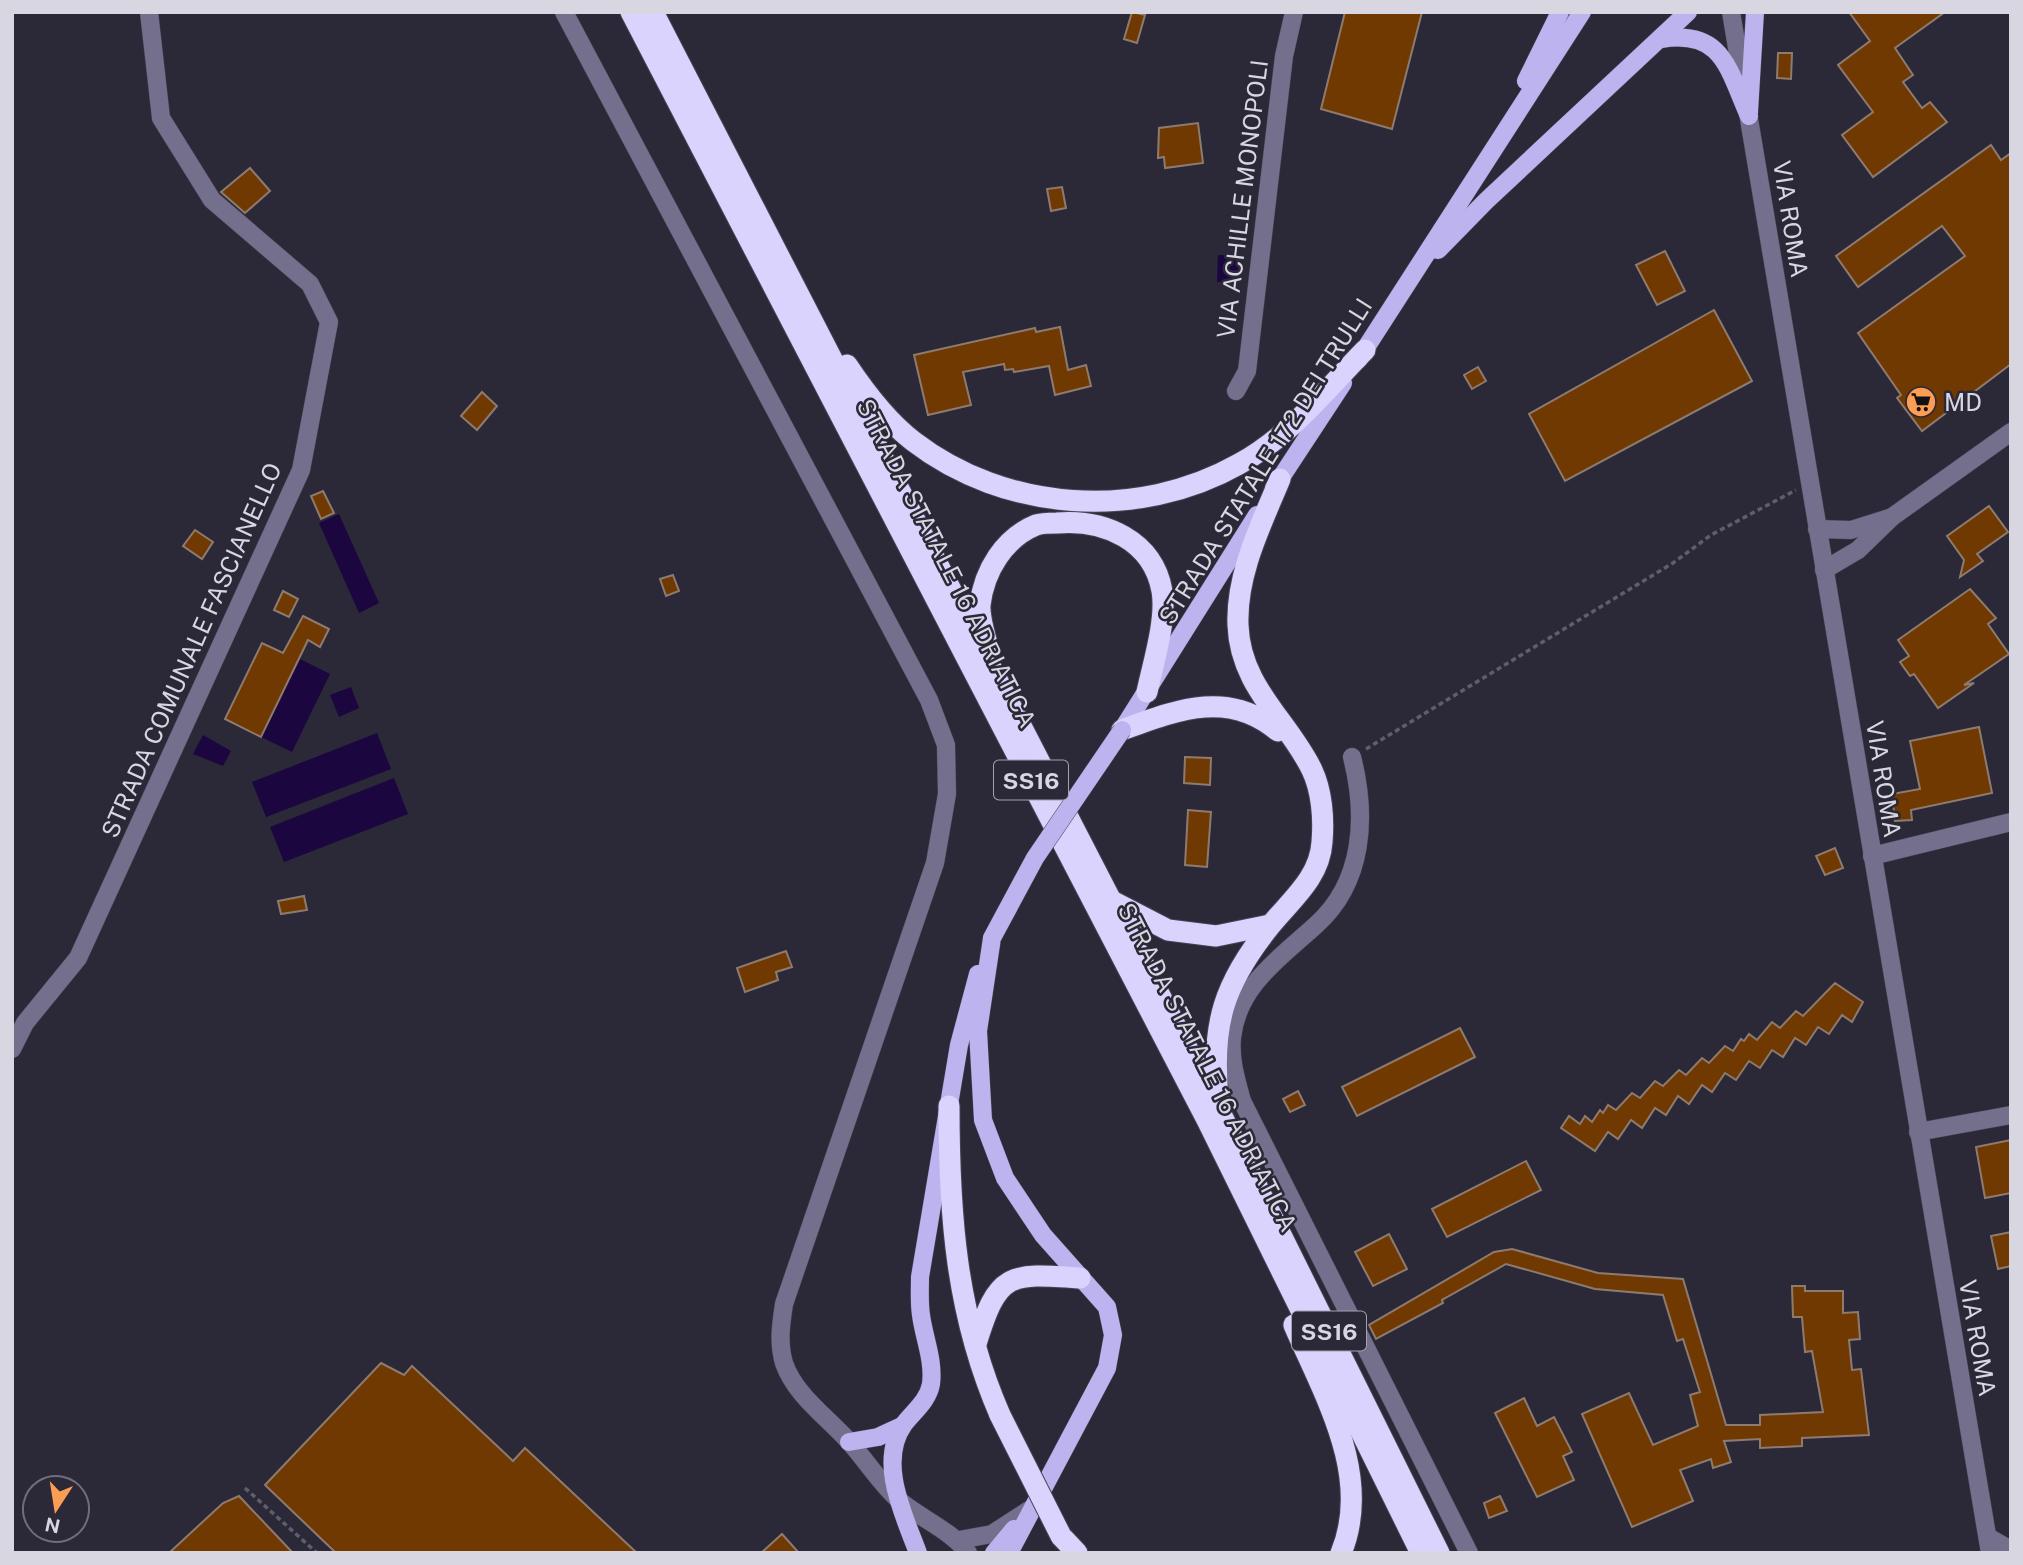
<svg xmlns="http://www.w3.org/2000/svg" width="2023" height="1565" font-family="'Public Sans',sans-serif">
	<rect width="100%" height="100%" fill="#2b2838"/>
	<g fill="#1b063f">
		<path d="M1218,255H1238V282H1217Z"/>
		<path d="M339,514L379,603L359,613L319,523Z"/>
		<path d="M300,659L330,674L292,752L261,737Z"/>
		<path d="M351,687L359,708L339,717L330,695Z"/>
		<path d="M377,733L391,769L266,817L252,782Z"/>
		<path d="M203,735L231,751L223,766L193,754Z"/>
		<path d="M394,778L408,814L284,862L270,827Z"/>
	</g>
	<g fill="#713902" stroke="#8e7b6f" stroke-width="2">
		<path d="M1132,12L1145,15L1137,43L1124,39Z"/>
		<path d="M1345,12H1422L1392,129L1321,109Z"/>
		<path d="M1849,12H1945L1895,48L1913,75L1903,82L1922,108L1930,102L1947,122L1873,177L1842,135L1873,112L1838,65L1870,41Z"/>
		<path d="M1778,53H1792L1791,79L1777,78Z"/>
		<path d="M1198,123L1203,163L1165,168L1164,157L1158,158L1159,128Z"/>
		<path d="M1991,145L2001,160L2011,153V364L1922,431L1897,398L1901,395L1858,333L1965,256L1942,226L1858,287L1836,256Z"/>
		<path d="M250,168L270,191L245,213L221,192Z"/>
		<path d="M1062,187L1066,208L1051,211L1047,189Z"/>
		<path d="M1665,251L1685,291L1657,305L1636,265Z"/>
		<path d="M1714,310L1752,381L1565,481L1529,414Z"/>
		<path d="M1060,327L1068,370L1086,365L1091,386L1055,395L1049,366L1014,372L1013,369L1005,370L1004,364L963,372L971,405L928,415L914,355L1035,328L1036,332Z"/>
		<path d="M1478,367L1486,381L1472,389L1464,375Z"/>
		<path d="M482,392L497,406L477,430L461,416Z"/>
		<path d="M323,491L334,513L321,519L311,496Z"/>
		<path d="M1989,506L2008,532L1977,554L1983,561L1960,577L1964,560L1947,536Z"/>
		<path d="M195,530L213,542L202,559L183,546Z"/>
		<path d="M673,575L679,591L666,596L660,579Z"/>
		<path d="M1970,589L1996,618L1988,624L2009,654L1964,685L1974,683L1938,708L1914,674L1910,676L1900,662L1909,656L1898,640Z"/>
		<path d="M283,591L298,599L289,617L274,610Z"/>
		<path d="M303,616L329,629L320,647L308,640L261,737L225,719L262,643L283,653Z"/>
		<path d="M1979,727L1992,793L1911,810L1912,820L1895,821L1892,794L1920,789L1910,741Z"/>
		<path d="M1185,757L1211,758L1210,785L1184,783Z"/>
		<path d="M1188,810L1211,812L1207,867L1185,865Z"/>
		<path d="M1835,848L1843,868L1825,875L1816,856Z"/>
		<path d="M304,896L307,910L281,914L278,901Z"/>
		<path d="M786,951L792,967L776,972L778,980L745,992L737,968Z"/>
		<path d="M1835,983L1863,1002L1852,1022L1842,1015L1829,1034L1818,1027L1806,1045L1795,1038L1783,1057L1772,1050L1760,1068L1749,1061L1736,1080L1725,1073L1712,1092L1702,1085L1689,1104L1678,1096L1666,1115L1655,1108L1642,1128L1631,1120L1618,1139L1608,1132L1595,1151L1561,1128L1569,1116L1580,1124L1585,1116L1592,1122L1600,1110L1603,1113L1608,1105L1616,1110L1632,1093L1640,1098L1655,1081L1663,1086L1679,1070L1686,1075L1702,1058L1709,1063L1725,1046L1733,1051L1741,1039L1744,1041L1749,1034L1757,1040L1772,1022L1780,1028L1796,1011L1803,1016Z"/>
		<path d="M1460,1028L1475,1057L1357,1116L1342,1087Z"/>
		<path d="M1298,1091L1305,1105L1290,1112L1283,1099Z"/>
		<path d="M2011,1140V1193L1985,1198L1976,1147Z"/>
		<path d="M1526,1161L1541,1190L1447,1237L1432,1209Z"/>
		<path d="M2011,1232V1266L1998,1269L1991,1236Z"/>
		<path d="M1389,1234L1407,1269L1373,1286L1355,1252Z"/>
		<path d="M1512,1249L1598,1273L1683,1279L1726,1425H1760V1415L1823,1412L1812,1351L1805,1352L1802,1317H1793L1792,1286H1805V1291H1843V1313L1858,1312L1860,1339L1849,1340L1852,1370L1861,1369L1869,1435L1802,1438V1446L1760,1448V1439L1724,1441L1731,1462L1713,1468L1711,1459L1680,1470L1693,1501L1632,1527L1582,1414L1629,1393L1653,1445L1698,1426L1690,1395L1700,1392L1683,1339L1677,1341L1663,1295L1595,1289L1506,1264L1442,1300L1443,1303L1376,1339L1369,1325L1494,1252Z"/>
		<path d="M381,1363L404,1375L412,1366L513,1461L525,1448L637,1553H336L265,1485Z"/>
		<path d="M1524,1398L1537,1426L1554,1417L1572,1452L1563,1456L1574,1480L1537,1497L1495,1413Z"/>
		<path d="M239,1496L293,1553H169L223,1503Z"/>
		<path d="M1500,1496L1507,1511L1489,1518L1484,1503Z"/>
		<path d="M782,1534L799,1553H761Z"/>
	</g>
	<g fill="none" stroke-linecap="round" stroke-linejoin="round">
		<g stroke="#474453" stroke-width="19">
			<g id="minor">
				<path d="M564,12L929,700L946,745L947,794L935,863L784,1304C781,1324 778,1343 784,1363C795,1396 830,1419 852,1445C868,1463 882,1486 901,1502C922,1519 953,1532 968,1553"/>
				<path d="M1731,12L1990,1553"/>
				<path d="M1236,391L1247,371L1284,56L1294,12"/>
				<path d="M1817,529L1851,530L1889,518"/>
				<path d="M1824,570L1858,550L1892,517L2011,432"/>
				<path d="M1352,757C1367,816 1364,882 1316,925C1281,957 1237,986 1232,1038C1230,1060 1236,1079 1242,1101L1469,1553"/>
				<path d="M1872,856L2011,822"/>
				<path d="M12,1049L25,1023L78,958L301,470L329,322L310,284L212,200L161,118L149,12"/>
				<path d="M1918,1132L2011,1115"/>
				<path d="M1988,1537L2011,1550"/>
				<path d="M959,1540L992,1534L1029,1510"/>
			</g>
		</g>
		<g stroke="#474453" stroke-width="19">
			<g id="major">
				<path d="M1661,39C1723,29 1728,69 1749,116"/>
				<path d="M1526,81L1560,12"/>
				<path d="M1749,112L1755,12"/>
				<path d="M1438,250L1486,201L1688,12"/>
				<path d="M1358,360L1582,12"/>
				<path d="M1274,488L1343,383"/>
				<path d="M1122,730L1257,515"/>
				<path d="M992,938L978,1031L983,1120L1005,1178L1043,1235L1107,1307L1113,1335L1107,1368L1009,1553"/>
				<path d="M849,1442L878,1437L902,1426"/>
				<path d="M918,1553C904,1515 877,1462 904,1424C914,1411 928,1401 931,1384C934,1360 924,1338 921,1315C919,1302 920,1289 920,1277L959,1045L978,974"/>
				<path d="M994,1553L1014,1529"/>
			</g>
		</g>
		<g stroke="#474453" stroke-width="23">
			<g id="highway">
				<path d="M631,12L1207,1120L1421,1553"/>
				<path d="M653,12L1219,1110L1439,1553"/>
				<path d="M847,365C865,392 887,421 913,441C1005,512 1138,521 1239,464C1289,437 1326,390 1365,350"/>
				<path d="M989,652C986,638 979,619 980,605C984,571 1004,538 1036,525C1042,523 1050,523 1057,523C1104,519 1153,540 1162,591C1167,619 1153,664 1147,692"/>
				<path d="M1122,730C1177,710 1228,689 1278,731"/>
				<path d="M1112,901L1168,930L1216,936L1270,925"/>
				<path d="M1218,1097C1211,1024 1224,983 1270,926C1290,901 1320,878 1322,842C1324,819 1322,791 1312,770C1288,720 1240,687 1238,625C1236,574 1261,525 1280,479"/>
				<path d="M949,1106C949,1215 956,1314 1000,1415"/>
				<path d="M1294,1325C1324,1395 1373,1476 1341,1553"/>
				<path d="M976,1344C998,1272 1008,1273 1080,1278"/>
				<path d="M1061,1536L1077,1553"/>
			</g>
		</g>
		<g stroke="#605d6c" stroke-width="3.5" stroke-dasharray="5 3.5" stroke-linecap="butt">
			<path d="M1366,749L1673,563L1711,535L1796,490"/>
			<path d="M245,1488L317,1553"/>
		</g>
		<use href="#minor" stroke="#736f8c" stroke-width="18"/>
		<use href="#major" stroke="#bdb3ee" stroke-width="18"/>
		<use href="#highway" stroke="#d9d3fe" stroke-width="21"/>
		<g stroke="#474453" stroke-width="19" stroke-linecap="butt">
			<path id="major-bridge" d="M992,938L1035,858L1122,730"/>
		</g>
		<g stroke="#474453" stroke-width="23" stroke-linecap="butt">
			<path id="highway-bridge" d="M1000,1415L1061,1536"/>
		</g>
		<use href="#major-bridge" stroke="#bdb3ee" stroke-width="18"/>
		<use href="#highway-bridge" stroke="#d9d3fe" stroke-width="21"/>
	</g>
	<defs>
		<g id="supermarket-disc" transform="scale(1.575)"><circle r="9.5" fill="#fc9d54" stroke="#2b2838"/><path d="M-6-5.5h2.5l.6 2H6L4.5 2H-2.5L-4.4-4H-6ZM-1.5 3.2a1.3 1.3 0 1 0 .1 0ZM3 3.2a1.3 1.3 0 1 0 .1 0Z" fill="#111"/></g>
	</defs>
	<g fill-rule="evenodd">
		<use href="#supermarket-disc" x="1921" y="402"/>
	</g>
	<g text-anchor="middle" dominant-baseline="central" stroke-width="5" stroke-linejoin="round" paint-order="stroke">
		<g fill="#2b2838" stroke="#a3a2ae" stroke-width="2">
			<rect x="994" y="760.5" width="74" height="39" rx="5"/>
			<rect x="1292" y="1311.5" width="74" height="39" rx="5"/>
		</g>
		<g font-size="23" font-weight="bold" fill="#d7d6e1">
			<text x="1031" y="780">SS16</text>
			<text x="1329" y="1331">SS16</text>
		</g>
		<g font-size="24" fill="#d7d6e1" stroke="#2b2838">
			<text transform="translate(1242 199) rotate(-83)">VIA ACHILLE MONOPOLI</text>
			<text transform="translate(1791 219) rotate(81)">VIA ROMA</text>
			<text transform="translate(1265 461) rotate(-58)">STRADA STATALE 172 DEI TRULLI</text>
			<text transform="translate(947 563) rotate(63)">STRADA STATALE 16 ADRIATICA</text>
			<text transform="translate(191 650) rotate(-66)">STRADA COMUNALE FASCIANELLO</text>
			<text transform="translate(1884 779) rotate(81)">VIA ROMA</text>
			<text transform="translate(1208 1067) rotate(63)">STRADA STATALE 16 ADRIATICA</text>
			<text transform="translate(1978 1338) rotate(80)">VIA ROMA</text>
		</g>
		<g font-size="24" fill="#d7d6e1" stroke="#2b2838" text-anchor="start">
			<text x="1944" y="402">MD</text>
		</g>
	</g>
	<rect width="2023" height="1565" fill="none" stroke="#d7d6e1" stroke-width="28"/>
	<g transform="translate(56 1509) rotate(192)"><circle r="33" fill="#2b2838" stroke="#706e7c" stroke-width="2"/>
	<path d="M0-5L12 26L0 18L-12 26Z" fill="#fc9d54"/>
	<text y="-10" font-size="19" font-weight="bold" text-anchor="middle" fill="#d7d6e1">N</text>
	</g>
</svg>
